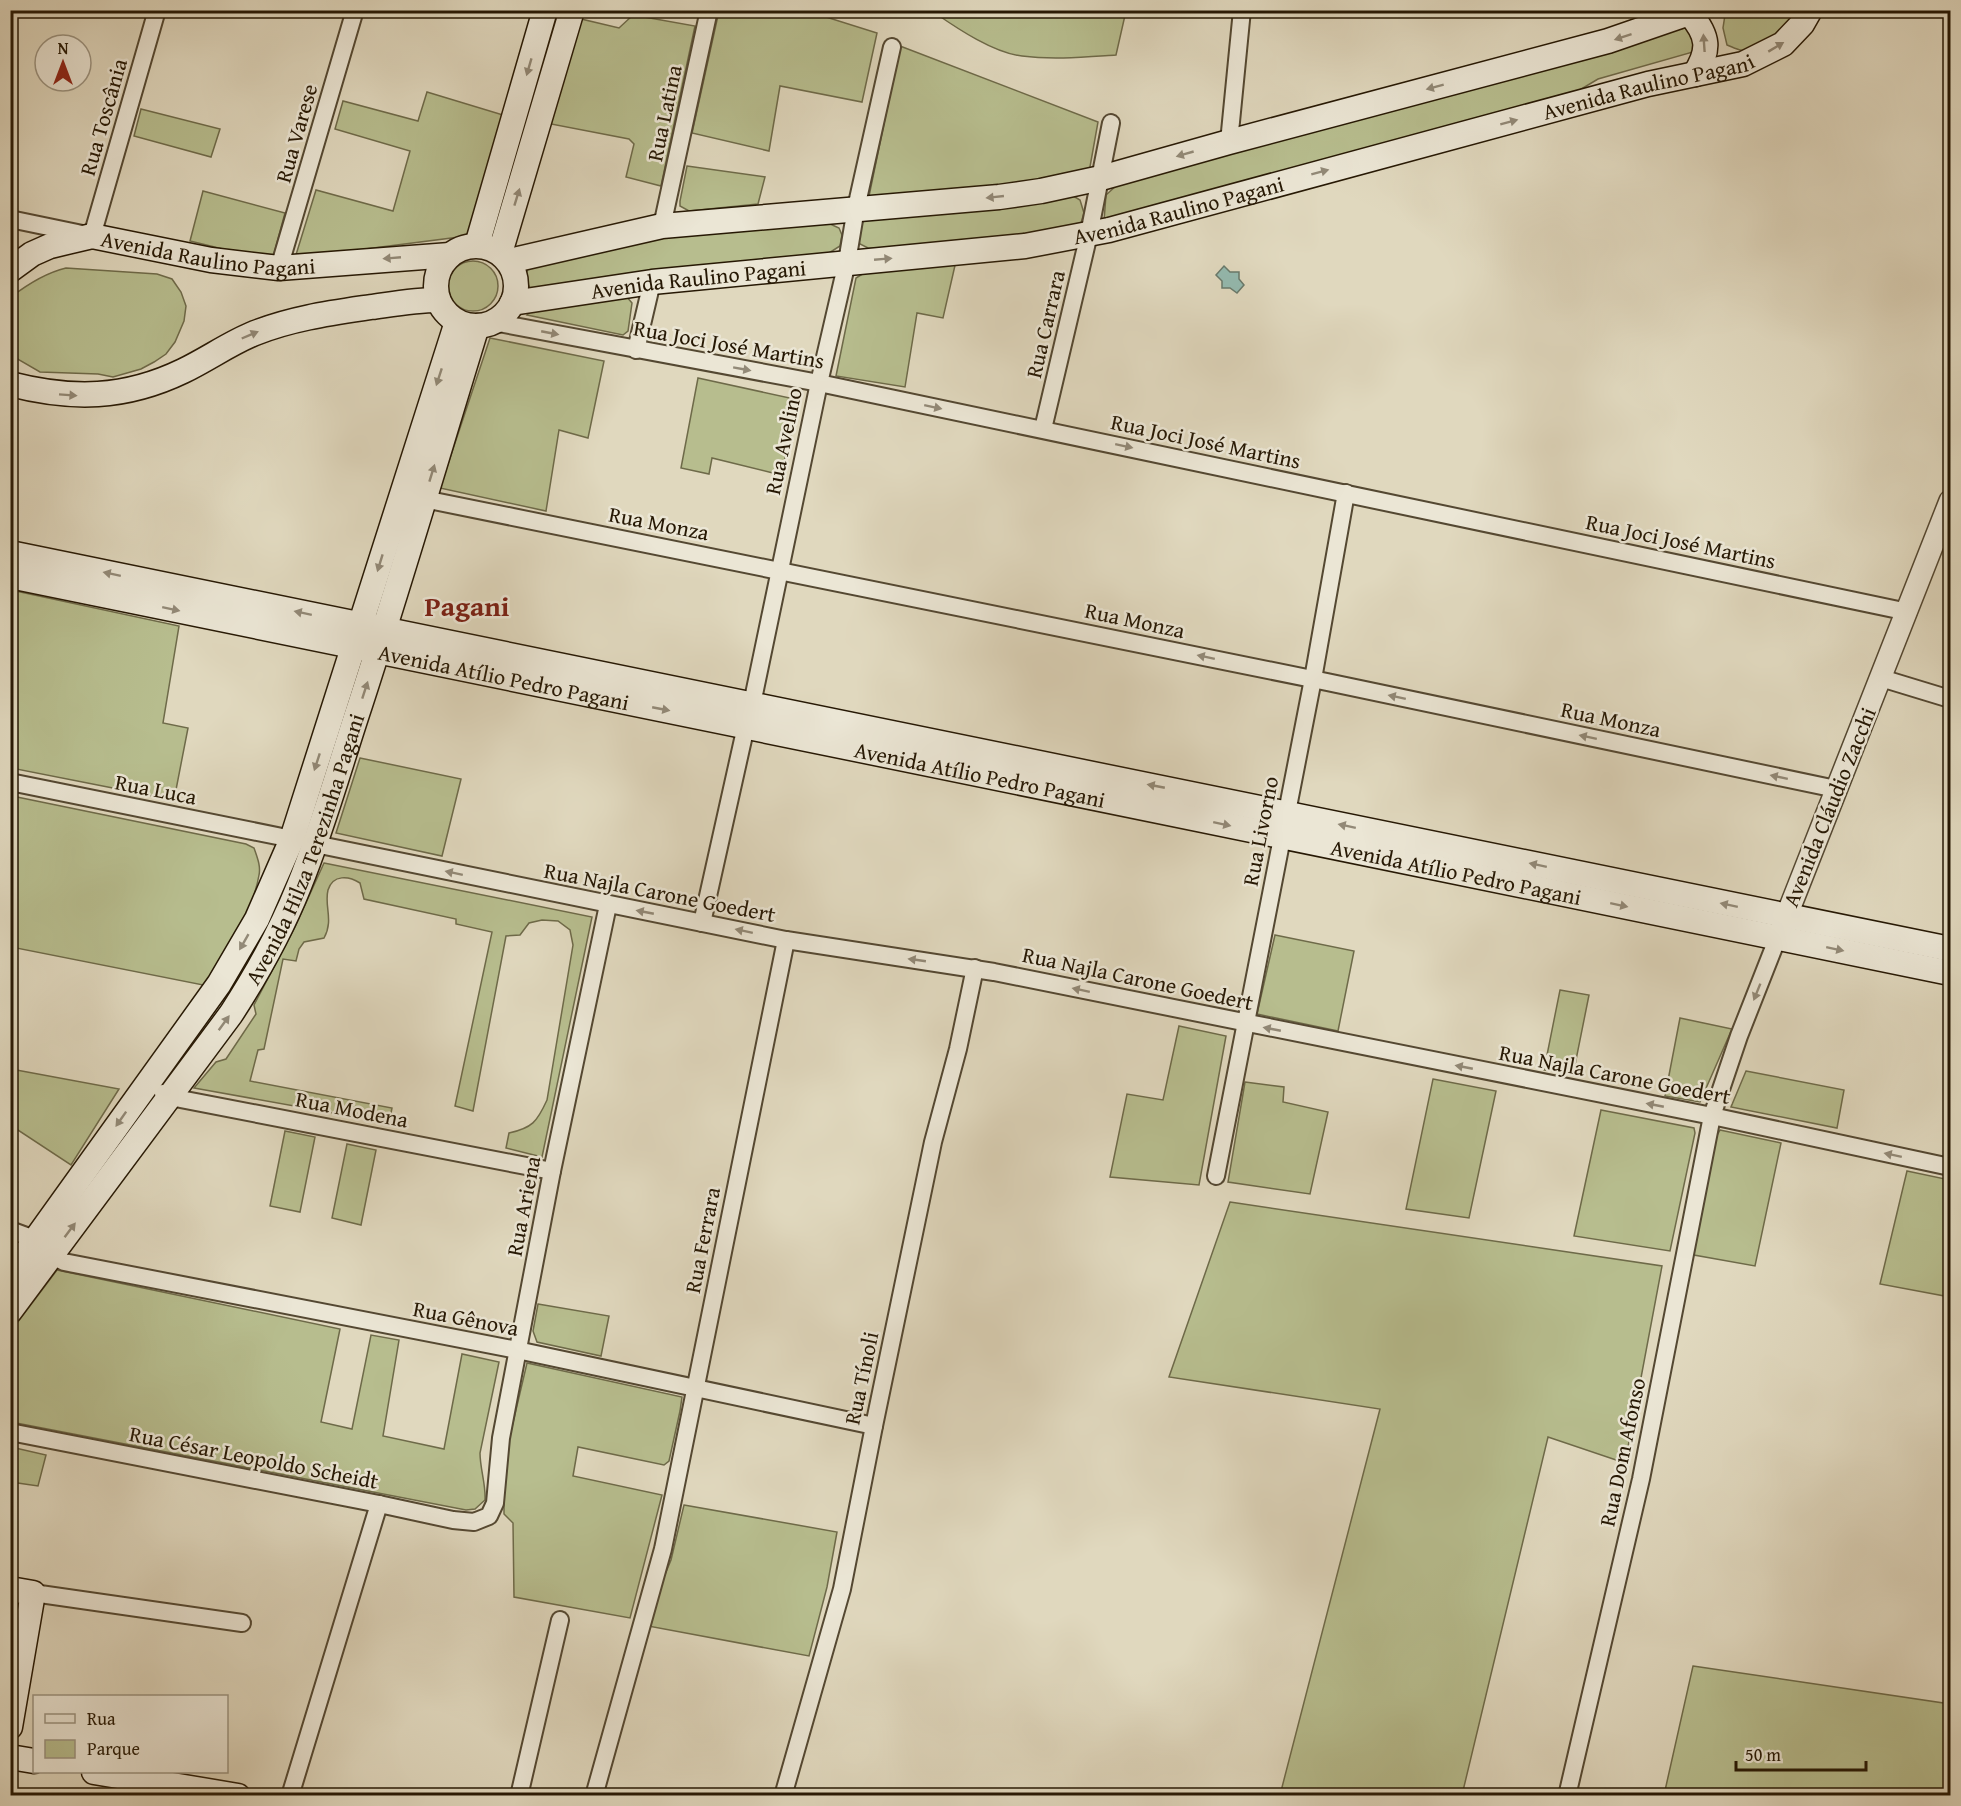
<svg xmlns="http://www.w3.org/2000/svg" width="1961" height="1806" font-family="'Gentium Book Plus',serif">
	<rect width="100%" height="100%" fill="#e0d8be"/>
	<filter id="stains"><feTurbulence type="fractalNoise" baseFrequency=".00333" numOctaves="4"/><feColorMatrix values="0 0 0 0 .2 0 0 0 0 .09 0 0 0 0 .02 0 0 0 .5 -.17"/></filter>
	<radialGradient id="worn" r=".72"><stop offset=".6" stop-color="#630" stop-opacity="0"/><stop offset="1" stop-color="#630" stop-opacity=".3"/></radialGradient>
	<g fill="#b7bd8e" stroke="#6e6a49" stroke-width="1.5">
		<path d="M719,11H807L877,33L862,102L780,86L769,151L692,133Z"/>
		<path d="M935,11L1126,10V11L1116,55C1085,57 1053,60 1022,56C994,53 958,29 935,13Z"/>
		<path d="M1730,11H1798C1787,23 1767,46 1750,50C1742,52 1734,48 1727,45L1723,28L1725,15Z"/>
		<path d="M633,15L695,26L661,186L626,177L634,144L629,139L551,124L581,19L619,28Z"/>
		<path d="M1684,28L1689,29L1698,40L1693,52L1598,79L1578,91L1104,221L1106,195L1117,185Z"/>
		<path d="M900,46L1098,122L1088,178L868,201Z"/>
		<path d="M427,92L503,115L467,236L295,258L316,190L393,211L410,151L335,129L343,101L418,121Z"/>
		<path d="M141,109L220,129L211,157L134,136Z"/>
		<path d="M687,166L765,177L758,204L689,211L680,206V201Z"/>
		<path d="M203,191L285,213L272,261L190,241Z"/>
		<path d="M1070,194L1080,200L1084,213L1081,223L1068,231L887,249L868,248L860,244L858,240L862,220Z"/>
		<path d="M828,223L839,228L842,235L840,246L829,253L530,289L525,276L528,269L624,242L699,233Z"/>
		<circle cx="473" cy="286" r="25"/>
		<path d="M956,261L943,318L917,313L905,387L836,376L856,278L864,273Z"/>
		<path d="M66,268L157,274L172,279L181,292L186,306L184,321L175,342L166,354L154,362L141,369L113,377L98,374L40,372L14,357L11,354V297C28,284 45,273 66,268Z"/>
		<path d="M626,296L632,303L628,331L623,335L527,315L534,307Z"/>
		<path d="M490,338L604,361L588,438L559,430L546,511L440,488Z"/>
		<path d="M698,378L799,400L781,475L712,458L709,474L681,468Z"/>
		<path d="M11,590L179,626L163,723L188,728L174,800L11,768Z"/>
		<path d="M360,758L461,779L442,856L336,833Z"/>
		<path d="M17,797L246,844L254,848C257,857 261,866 259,875C253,912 225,953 208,986L11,947L10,826Z"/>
		<path d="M324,863L592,917L542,1157L506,1148L509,1133C532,1128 537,1122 547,1100L573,945L570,930L558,921L542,920L529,923L520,935L506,936L473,1111L455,1106L492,932L456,924V919L364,899L360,883C349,876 333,874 328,890C324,906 334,920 324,938L304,942L299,949L296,961L283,959L264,1049L258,1050L250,1081L392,1108L389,1123L194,1088L216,1062L226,1059L256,1014L254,1005L295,927Z"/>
		<path d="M1275,935L1354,951L1338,1031L1257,1014Z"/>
		<path d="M1560,990L1589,995L1573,1075L1544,1070Z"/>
		<path d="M1680,1018L1732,1029L1700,1102L1665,1096Z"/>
		<path d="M1179,1026L1226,1036L1199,1185L1110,1177L1127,1094L1163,1100Z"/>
		<path d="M11,1069L119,1089L71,1165L18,1130L11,1138Z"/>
		<path d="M1746,1071L1844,1090L1837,1128L1731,1107Z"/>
		<path d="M1433,1079L1496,1091L1469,1218L1406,1209Z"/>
		<path d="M1245,1082L1284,1087L1283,1102L1328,1112L1310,1194L1228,1182Z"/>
		<path d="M1601,1110L1694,1128L1695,1133L1670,1251L1574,1236Z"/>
		<path d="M1720,1130L1781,1143L1755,1266L1694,1255L1692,1249L1714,1140Z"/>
		<path d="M285,1131L315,1137L300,1212L270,1206Z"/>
		<path d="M347,1144L376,1150L361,1225L332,1218Z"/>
		<path d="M1907,1171L1950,1180V1297L1880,1284Z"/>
		<path d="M1230,1202L1662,1266L1625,1463L1548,1437L1462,1795H1280L1380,1409L1169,1377Z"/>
		<path d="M57,1270L340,1329L321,1422L352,1429L371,1335L399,1340L383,1436L444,1449L462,1354L499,1362L480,1453C480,1469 486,1484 485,1500L475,1509L466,1510L11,1422V1331Z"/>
		<path d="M538,1304L609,1316L601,1356L537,1342L533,1331Z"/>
		<path d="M527,1363L682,1397L680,1411L669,1461L664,1465L578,1447L573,1476L662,1495L630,1618L514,1597L513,1523L504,1514V1461Z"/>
		<path d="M11,1447L46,1455L38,1486L11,1482Z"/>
		<path d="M684,1505L837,1532L827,1587L809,1656L648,1626L656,1596L671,1560Z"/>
		<path d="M1693,1666L1950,1704V1795H1664Z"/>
	</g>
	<path fill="#94bab0" stroke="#68796b" stroke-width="1.5" d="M1224,266L1230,272H1239V279L1244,285L1237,293L1230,288H1222V281L1216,275Z"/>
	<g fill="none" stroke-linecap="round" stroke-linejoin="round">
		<g stroke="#544832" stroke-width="20">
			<g id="minor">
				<path d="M1229,142L1242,10"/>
				<path d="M10,219L92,236L157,10"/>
				<path d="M662,226L709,10"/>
				<path d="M279,268L355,10"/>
				<path d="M493,322L819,383L1908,612"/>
				<path d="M636,350L652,282"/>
				<path d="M1043,429L1089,234L1111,123"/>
				<path d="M424,499L1327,682L1836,789"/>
				<path d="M1881,678L1950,699"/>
				<path d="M752,704L819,383L847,262L856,208L892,47"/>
				<path d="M10,782L292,839"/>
				<path d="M315,844L786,940L994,972L1712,1116L1950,1167"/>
				<path d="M702,923L746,726"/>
				<path d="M163,1093L170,1097L552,1171"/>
				<path d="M1216,1176L1313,679L1346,493"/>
				<path d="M10,1230L37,1240L51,1255L64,1262L517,1350L874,1426"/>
				<path d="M10,1432L379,1504L453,1520L474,1522L489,1516L495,1503L501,1438L552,1171L608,905"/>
				<path d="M33,1593L242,1623"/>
				<path d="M290,1796L379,1504"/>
				<path d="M519,1796L560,1620"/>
				<path d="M594,1796L663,1549L786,940"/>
				<path d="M783,1796L842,1589L874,1426L933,1142L958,1049L975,968"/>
				<path d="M1567,1796L1641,1479L1712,1116L1739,1036L1778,937"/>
			</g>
		</g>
		<g stroke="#544832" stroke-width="24">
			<path id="tertiary" d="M1781,930L1950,501"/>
		</g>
		<g stroke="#261804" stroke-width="27">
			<g id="secondary">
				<path d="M1690,14C1709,36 1710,50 1695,74"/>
				<path d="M477,245L545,10"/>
				<circle cx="476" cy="286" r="40"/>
				<path d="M500,253L572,10"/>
				<path d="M509,261L662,226L999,197L1041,191L1101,178L1229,142L1608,41L1698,10"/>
				<path id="s1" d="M10,270L32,254L50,246L92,236L211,260L279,268L450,255"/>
				<path id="s2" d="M512,303L652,282L1025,246L1109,230L1648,84L1743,64L1783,44L1802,24L1810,10"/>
				<path d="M10,384C72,400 125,399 183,371C208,359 230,343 255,333C293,318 331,313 371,307C393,304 416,300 438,300"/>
				<path d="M10,553L1950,949"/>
				<path id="s3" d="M10,576L1950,973"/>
				<path d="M10,1275L219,984L257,919L292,839L457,322"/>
				<path id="s4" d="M10,1311L231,1014C257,974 281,931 299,886C323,827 340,765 360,705C401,579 438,453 477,326"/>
				<path d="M10,1589L33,1593L10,1727"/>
				<path d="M10,1757L34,1761"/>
				<path d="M94,1772L238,1796"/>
			</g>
		</g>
		<use href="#minor" stroke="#ebe6d5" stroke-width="16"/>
		<use href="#tertiary" stroke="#ebe6d5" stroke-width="21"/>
		<use href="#secondary" stroke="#ebe6d5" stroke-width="24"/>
	</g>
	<defs><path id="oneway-solid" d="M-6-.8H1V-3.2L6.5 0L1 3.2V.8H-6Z" transform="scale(1.5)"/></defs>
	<g fill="#928977">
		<use href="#oneway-solid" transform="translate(1623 37) rotate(162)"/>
		<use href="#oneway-solid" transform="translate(1704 43) rotate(-94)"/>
		<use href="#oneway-solid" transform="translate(1776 47) rotate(-31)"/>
		<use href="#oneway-solid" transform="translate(529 67) rotate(106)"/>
		<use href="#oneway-solid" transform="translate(1435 87) rotate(165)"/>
		<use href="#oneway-solid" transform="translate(1509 122) rotate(-15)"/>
		<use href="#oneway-solid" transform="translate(1185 154) rotate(164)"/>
		<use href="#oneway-solid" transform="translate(1320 172) rotate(-15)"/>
		<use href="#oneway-solid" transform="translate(517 197) rotate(-73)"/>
		<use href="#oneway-solid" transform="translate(995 197) rotate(174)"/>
		<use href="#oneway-solid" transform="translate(392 258) rotate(175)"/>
		<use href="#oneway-solid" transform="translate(883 259) rotate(-5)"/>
		<use href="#oneway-solid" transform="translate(550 333) rotate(11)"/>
		<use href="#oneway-solid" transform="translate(250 335) rotate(-23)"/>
		<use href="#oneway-solid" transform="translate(742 369) rotate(10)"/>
		<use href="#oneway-solid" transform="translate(439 377) rotate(108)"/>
		<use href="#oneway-solid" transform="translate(68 395) rotate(4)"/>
		<use href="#oneway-solid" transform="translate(933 407) rotate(12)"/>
		<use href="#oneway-solid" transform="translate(1124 446) rotate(12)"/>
		<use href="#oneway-solid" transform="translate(432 473) rotate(-73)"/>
		<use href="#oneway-solid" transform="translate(380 563) rotate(107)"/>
		<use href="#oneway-solid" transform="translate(112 574) rotate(-168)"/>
		<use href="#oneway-solid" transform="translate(171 609) rotate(12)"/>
		<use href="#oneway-solid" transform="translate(303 613) rotate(-168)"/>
		<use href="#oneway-solid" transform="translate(1206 657) rotate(-168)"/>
		<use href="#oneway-solid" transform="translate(365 690) rotate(-72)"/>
		<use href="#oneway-solid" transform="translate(1397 697) rotate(-168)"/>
		<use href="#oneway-solid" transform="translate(661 709) rotate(11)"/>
		<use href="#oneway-solid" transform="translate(1588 737) rotate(-168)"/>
		<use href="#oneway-solid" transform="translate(317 762) rotate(108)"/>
		<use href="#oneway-solid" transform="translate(1779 777) rotate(-168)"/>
		<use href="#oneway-solid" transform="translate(1156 786) rotate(-169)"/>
		<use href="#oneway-solid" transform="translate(1222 824) rotate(12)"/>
		<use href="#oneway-solid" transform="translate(1347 826) rotate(-168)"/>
		<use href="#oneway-solid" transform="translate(1538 865) rotate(-168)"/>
		<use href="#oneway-solid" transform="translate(454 873) rotate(-168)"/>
		<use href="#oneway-solid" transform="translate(1619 905) rotate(12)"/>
		<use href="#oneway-solid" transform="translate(1729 905) rotate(-168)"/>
		<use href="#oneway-solid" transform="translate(645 912) rotate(-169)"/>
		<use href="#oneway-solid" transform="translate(744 931) rotate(-168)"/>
		<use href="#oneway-solid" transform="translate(244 942) rotate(120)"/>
		<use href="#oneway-solid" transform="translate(1835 949) rotate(12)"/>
		<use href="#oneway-solid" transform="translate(917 960) rotate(-172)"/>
		<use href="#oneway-solid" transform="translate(1081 990) rotate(-168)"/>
		<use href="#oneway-solid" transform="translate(1757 992) rotate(112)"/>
		<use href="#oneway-solid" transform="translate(224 1023) rotate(-54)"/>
		<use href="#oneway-solid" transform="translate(1272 1029) rotate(-169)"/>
		<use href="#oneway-solid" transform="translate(1464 1067) rotate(-169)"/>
		<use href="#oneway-solid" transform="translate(1655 1105) rotate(-169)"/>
		<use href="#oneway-solid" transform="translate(121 1119) rotate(125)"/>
		<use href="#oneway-solid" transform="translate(1893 1155) rotate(-168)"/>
		<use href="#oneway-solid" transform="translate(70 1230) rotate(-53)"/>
	</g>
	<g text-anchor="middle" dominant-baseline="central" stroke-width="5" stroke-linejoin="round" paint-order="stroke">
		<g font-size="22" fill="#261804" stroke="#ebe6d5">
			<text stroke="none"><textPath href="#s2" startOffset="1160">Avenida Raulino Pagani</textPath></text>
			<text transform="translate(664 113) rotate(-78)">Rua Latina</text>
			<text transform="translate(103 117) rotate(-74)">Rua Toscânia</text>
			<text transform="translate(296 133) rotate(-74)">Rua Varese</text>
			<text stroke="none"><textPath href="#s2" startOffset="674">Avenida Raulino Pagani</textPath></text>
			<text stroke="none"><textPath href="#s1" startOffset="208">Avenida Raulino Pagani</textPath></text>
			<text stroke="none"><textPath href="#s2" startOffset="188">Avenida Raulino Pagani</textPath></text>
			<text transform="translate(1045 324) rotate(-77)">Rua Carrara</text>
			<text transform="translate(729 344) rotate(10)">Rua Joci José Martins</text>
			<text transform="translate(783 441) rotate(-78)">Rua Avelino</text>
			<text transform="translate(1206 441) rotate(12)">Rua Joci José Martins</text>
			<text transform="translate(659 523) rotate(11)">Rua Monza</text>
			<text transform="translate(1681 541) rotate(12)">Rua Joci José Martins</text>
			<text transform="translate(1135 620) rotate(12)">Rua Monza</text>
			<text stroke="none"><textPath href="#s3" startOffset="504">Avenida Atílio Pedro Pagani</textPath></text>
			<text transform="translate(1611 719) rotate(12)">Rua Monza</text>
			<text stroke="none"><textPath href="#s3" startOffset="990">Avenida Atílio Pedro Pagani</textPath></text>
			<text transform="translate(156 789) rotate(11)">Rua Luca</text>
			<text transform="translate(1829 807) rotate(-68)">Avenida Cláudio Zacchi</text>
			<text transform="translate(1260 831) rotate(-79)">Rua Livorno</text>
			<text stroke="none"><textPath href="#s4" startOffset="552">Avenida Hilza Terezinha Pagani</textPath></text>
			<text stroke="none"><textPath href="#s3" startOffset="1476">Avenida Atílio Pedro Pagani</textPath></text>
			<text transform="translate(660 892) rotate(11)">Rua Najla Carone Goedert</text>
			<text transform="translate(1138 978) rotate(12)">Rua Najla Carone Goedert</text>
			<text transform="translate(1615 1074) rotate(11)">Rua Najla Carone Goedert</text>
			<text transform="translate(352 1109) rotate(11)">Rua Modena</text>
			<text transform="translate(523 1206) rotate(-79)">Rua Ariena</text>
			<text transform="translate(702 1240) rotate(-79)">Rua Ferrara</text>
			<text transform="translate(466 1318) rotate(11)">Rua Gênova</text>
			<text transform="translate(861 1378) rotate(-78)">Rua Tínoli</text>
			<text transform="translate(1622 1452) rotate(-78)">Rua Dom Afonso</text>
			<text transform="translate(254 1457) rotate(11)">Rua César Leopoldo Scheidt</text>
		</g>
		<g font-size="28" font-weight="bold" fill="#7a1f14" stroke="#ebe6d5">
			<text x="467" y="605">Pagani</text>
		</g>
	</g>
	<rect width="1961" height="1806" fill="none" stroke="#e0d8be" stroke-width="36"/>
	<rect x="12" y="12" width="1937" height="1782" fill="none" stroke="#261804" stroke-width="3"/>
	<rect x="18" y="18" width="1925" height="1770" fill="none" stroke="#261804" stroke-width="1.5"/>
	<rect x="33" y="1695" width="195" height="78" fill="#ebe6d5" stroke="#9c9481" stroke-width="1.5"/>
	<rect x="45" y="1714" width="30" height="9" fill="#ebe6d5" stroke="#9c9481" stroke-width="1.5"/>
	<text x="87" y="1725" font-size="18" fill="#261804">Rua</text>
	<rect x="45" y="1740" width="30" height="18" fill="#b7bd8e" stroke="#9c9481" stroke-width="1.5"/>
	<text x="87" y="1755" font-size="18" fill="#261804">Parque</text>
	<g transform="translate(63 63)"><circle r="28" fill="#ebe6d5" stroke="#9c9481" stroke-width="1.5"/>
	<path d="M0-4.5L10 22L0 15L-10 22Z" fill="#8f2418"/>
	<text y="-9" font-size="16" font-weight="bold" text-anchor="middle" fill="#261804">N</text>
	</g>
	<path d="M1736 1761v9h130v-9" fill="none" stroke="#261804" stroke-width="3"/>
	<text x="1745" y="1761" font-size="18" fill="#261804" stroke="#ebe6d5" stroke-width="4.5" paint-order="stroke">50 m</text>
	<rect width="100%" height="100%" filter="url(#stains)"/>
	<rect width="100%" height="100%" fill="url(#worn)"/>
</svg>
